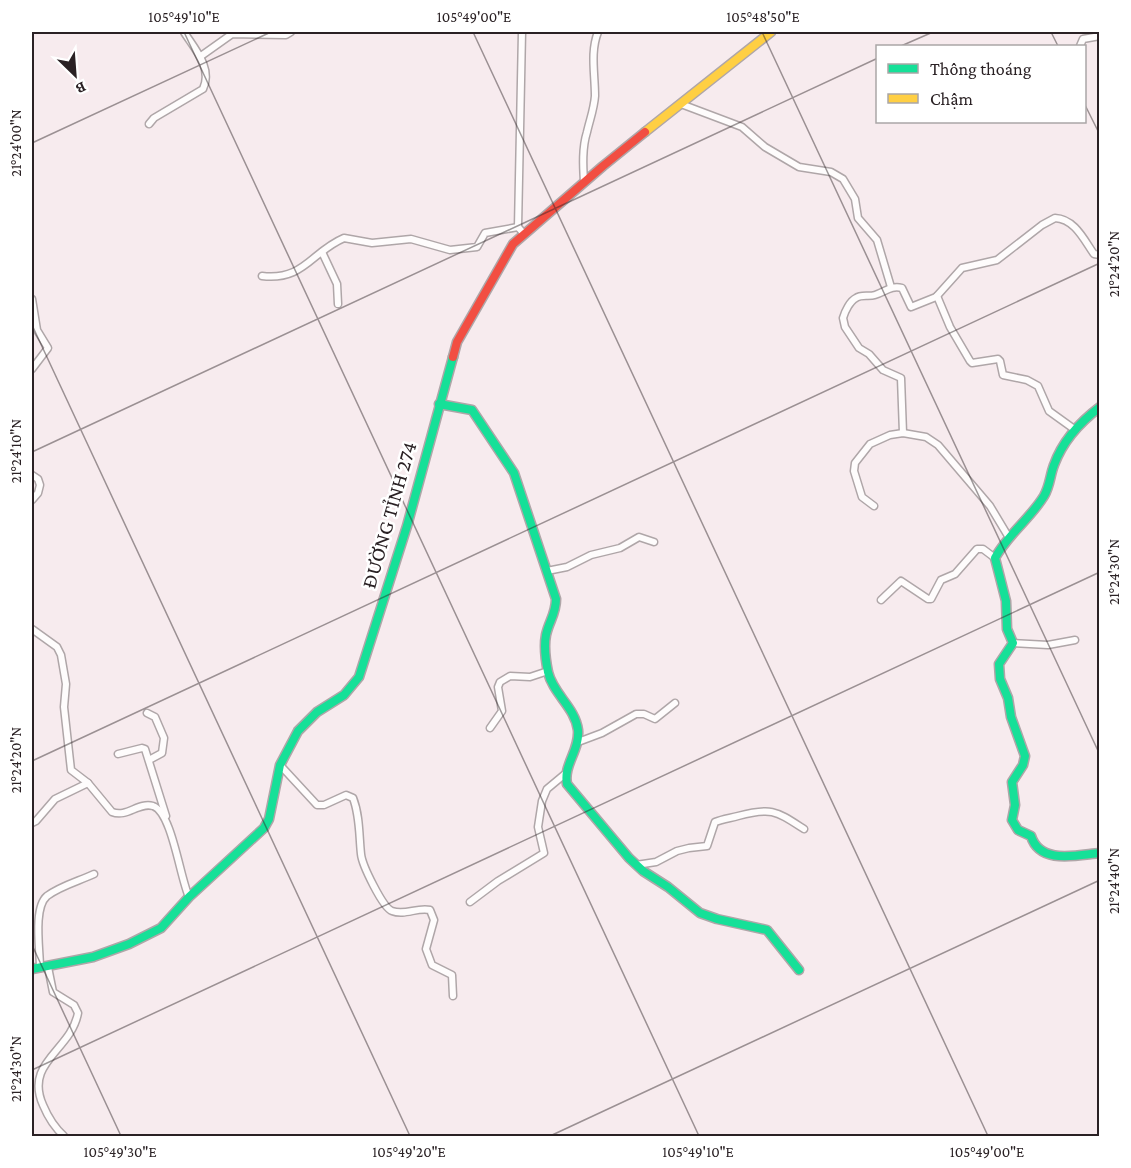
<svg xmlns="http://www.w3.org/2000/svg" width="1131" height="1168" font-family="'Crimson Pro',serif">
	<rect width="100%" height="100%" fill="#f7ebee"/>
	<g fill="none" stroke-linecap="round" stroke-linejoin="round">
		<g stroke="#afa6a8" stroke-width="9">
			<g id="street">
				<path d="M522,32L518,227L524,234"/>
				<path d="M1080,46L1083,39L1100,36"/>
				<path d="M201,56L232,34L286,35L291,32"/>
				<path d="M681,104L742,127L765,147L799,167L831,172L843,179L855,199L858,218L877,240L891,287"/>
				<path d="M149,124L154,118L203,89C213,68 194,48 184,32"/>
				<path d="M584,182C583,166 582,148 587,132C590,119 594,109 595,96C595,74 590,52 598,32"/>
				<path d="M322,252L337,284L338,304"/>
				<path d="M262,276C304,281 311,252 344,238L372,243L411,239L450,250L477,247L485,233L518,227"/>
				<path d="M937,296L950,327L970,361L972,363L998,359L1000,361L1003,375L1027,380L1038,386L1049,411L1074,429"/>
				<path d="M32,299L37,330L48,348L32,369"/>
				<path d="M903,433L901,378L883,370L869,354L859,348L845,327L843,318C845,311 850,301 856,298C861,294 869,297 875,295C885,292 891,285 902,288L911,307L936,297L962,268L997,260L1042,225L1055,218C1075,219 1084,240 1094,254L1100,255"/>
				<path d="M32,475L38,479L40,485L38,493L32,500"/>
				<path d="M874,506L862,497L854,471L855,463L870,444L890,435L903,433L926,437L938,445L990,506L1008,536"/>
				<path d="M547,571L567,567L591,555L620,548L639,537L654,542"/>
				<path d="M881,600L901,581L928,599H931L941,580L955,574L977,549H983L995,558"/>
				<path d="M32,629L57,647L61,655L66,684L64,707L71,770L88,783L112,812C127,818 138,802 153,806C172,812 180,878 189,897"/>
				<path d="M1013,643L1048,645L1075,640"/>
				<path d="M147,713L155,717L164,738L162,753L149,760"/>
				<path d="M490,728L502,711L498,687L500,682L510,676L530,677L548,671"/>
				<path d="M578,742L602,733L636,714H644L655,719L675,703"/>
				<path d="M118,754L142,748L145,749L166,816"/>
				<path d="M280,765L317,805H324L346,795L353,798C360,816 359,836 361,854C362,865 383,908 392,911C405,916 417,907 430,910L434,920L426,949L432,965L452,975L453,996"/>
				<path d="M32,823L36,821L55,799L88,783"/>
				<path d="M636,865L656,862L677,851L689,848L707,846L715,822C723,819 731,818 738,816C772,807 776,811 804,829"/>
				<path d="M470,902L498,881L544,853L538,827L542,801L547,789L565,774"/>
				<path d="M48,967L53,992L74,1005L78,1013C71,1051 24,1062 43,1105C48,1117 55,1128 64,1136"/>
				<path d="M40,968C40,950 33,908 47,896C60,886 79,881 94,874"/>
			</g>
		</g>
		<g stroke="#afa6a8" stroke-width="11">
			<g id="fast">
				<path d="M439,404L472,410L514,473L556,599C556,614 549,621 546,635C544,645 546,662 548,672C553,694 575,707 578,730C580,750 563,765 567,784L629,858L643,871L668,887L700,913L717,919L767,930L799,970"/>
				<path d="M1100,407C1080,422 1063,440 1054,465C1050,475 1050,486 1044,496C1030,519 1008,534 995,558L1006,601L1007,629L1013,643L999,664L1000,679L1008,698L1011,717L1025,756L1023,765L1012,782L1015,805L1012,820L1018,830L1031,836C1040,865 1077,855 1100,853"/>
				<path d="M32,969L93,957L129,944L161,928L189,897L264,828L269,819L280,765L298,731L317,712L344,695L359,677L407,526L453,357"/>
			</g>
		</g>
		<g stroke="#afa6a8" stroke-width="11">
			<path id="slow" d="M645,132L771,32"/>
		</g>
		<g stroke="#afa6a8" stroke-width="11">
			<path id="jam" d="M453,357L457,342L513,244L603,166L645,132"/>
		</g>
		<use href="#street" stroke="#fefcfc" stroke-width="6"/>
		<use href="#fast" stroke="#16e098" stroke-width="8"/>
		<use href="#slow" stroke="#ffcf43" stroke-width="8"/>
		<use href="#jam" stroke="#f24e42" stroke-width="8"/>
	</g>
	<path fill="none" stroke="#2a2124" stroke-width="1.5" stroke-opacity="0.45" d="M184,32L699,1136M473,32L988,1136M762,32L1100,755M1051,32L1058,46M901,46L933,32M1084,103L1100,135M32,143L271,32M32,325L410,1136M32,452L878,58M32,761L1100,263M32,945L121,1136M32,1070L1100,572M550,1136L1100,880"/>
	<g text-anchor="middle" dominant-baseline="central" stroke-width="5" stroke-linejoin="round" paint-order="stroke">
		<g font-size="21" fill="#2a2124" stroke="#fff">
			<text transform="translate(389 515) rotate(-74)">ĐƯỜNG TỈNH 274</text>
		</g>
	</g>
	<rect width="1131" height="1168" fill="none" stroke="#ffffff" stroke-width="66"/>
	<rect x="876" y="45" width="210" height="78" fill="#ffffff" stroke="#aaa6a7" stroke-width="1.5"/>
	<rect x="888" y="64" width="30" height="9" fill="#16e098" stroke="#aaa6a7" stroke-width="1.5"/>
	<text x="930" y="75" font-size="18" fill="#2a2124">Thông thoáng</text>
	<rect x="888" y="94" width="30" height="9" fill="#ffcf43" stroke="#aaa6a7" stroke-width="1.5"/>
	<text x="930" y="105" font-size="18" fill="#2a2124">Chậm</text>
	<g transform="translate(75 75) rotate(155)" stroke="#ffffff" stroke-width="4.5" paint-order="stroke">
	<path d="M0-4.5L10 22L0 15L-10 22Z" fill="#2a2124"/>
	<text y="-9" font-size="16" font-weight="bold" text-anchor="middle" fill="#2a2124">B</text>
	</g>
	<rect x="33" y="33" width="1065" height="1102" fill="none" stroke="#2a2124" stroke-width="2"/>
	<g font-size="15" text-anchor="middle" fill="#2a2124">
		<text x="184" y="22">105°49'10"E</text>
		<text x="474" y="22">105°49'00"E</text>
		<text x="763" y="22">105°48'50"E</text>
		<text transform="translate(16 143) rotate(-90)" y="5">21°24'00"N</text>
		<text transform="translate(1114 264) rotate(-90)" y="5">21°24'20"N</text>
		<text transform="translate(16 451) rotate(-90)" y="5">21°24'10"N</text>
		<text transform="translate(1114 572) rotate(-90)" y="5">21°24'30"N</text>
		<text transform="translate(16 760) rotate(-90)" y="5">21°24'20"N</text>
		<text transform="translate(1114 881) rotate(-90)" y="5">21°24'40"N</text>
		<text transform="translate(16 1069) rotate(-90)" y="5">21°24'30"N</text>
		<text x="120" y="1157">105°49'30"E</text>
		<text x="409" y="1157">105°49'20"E</text>
		<text x="698" y="1157">105°49'10"E</text>
		<text x="987" y="1157">105°49'00"E</text>
	</g>
</svg>
